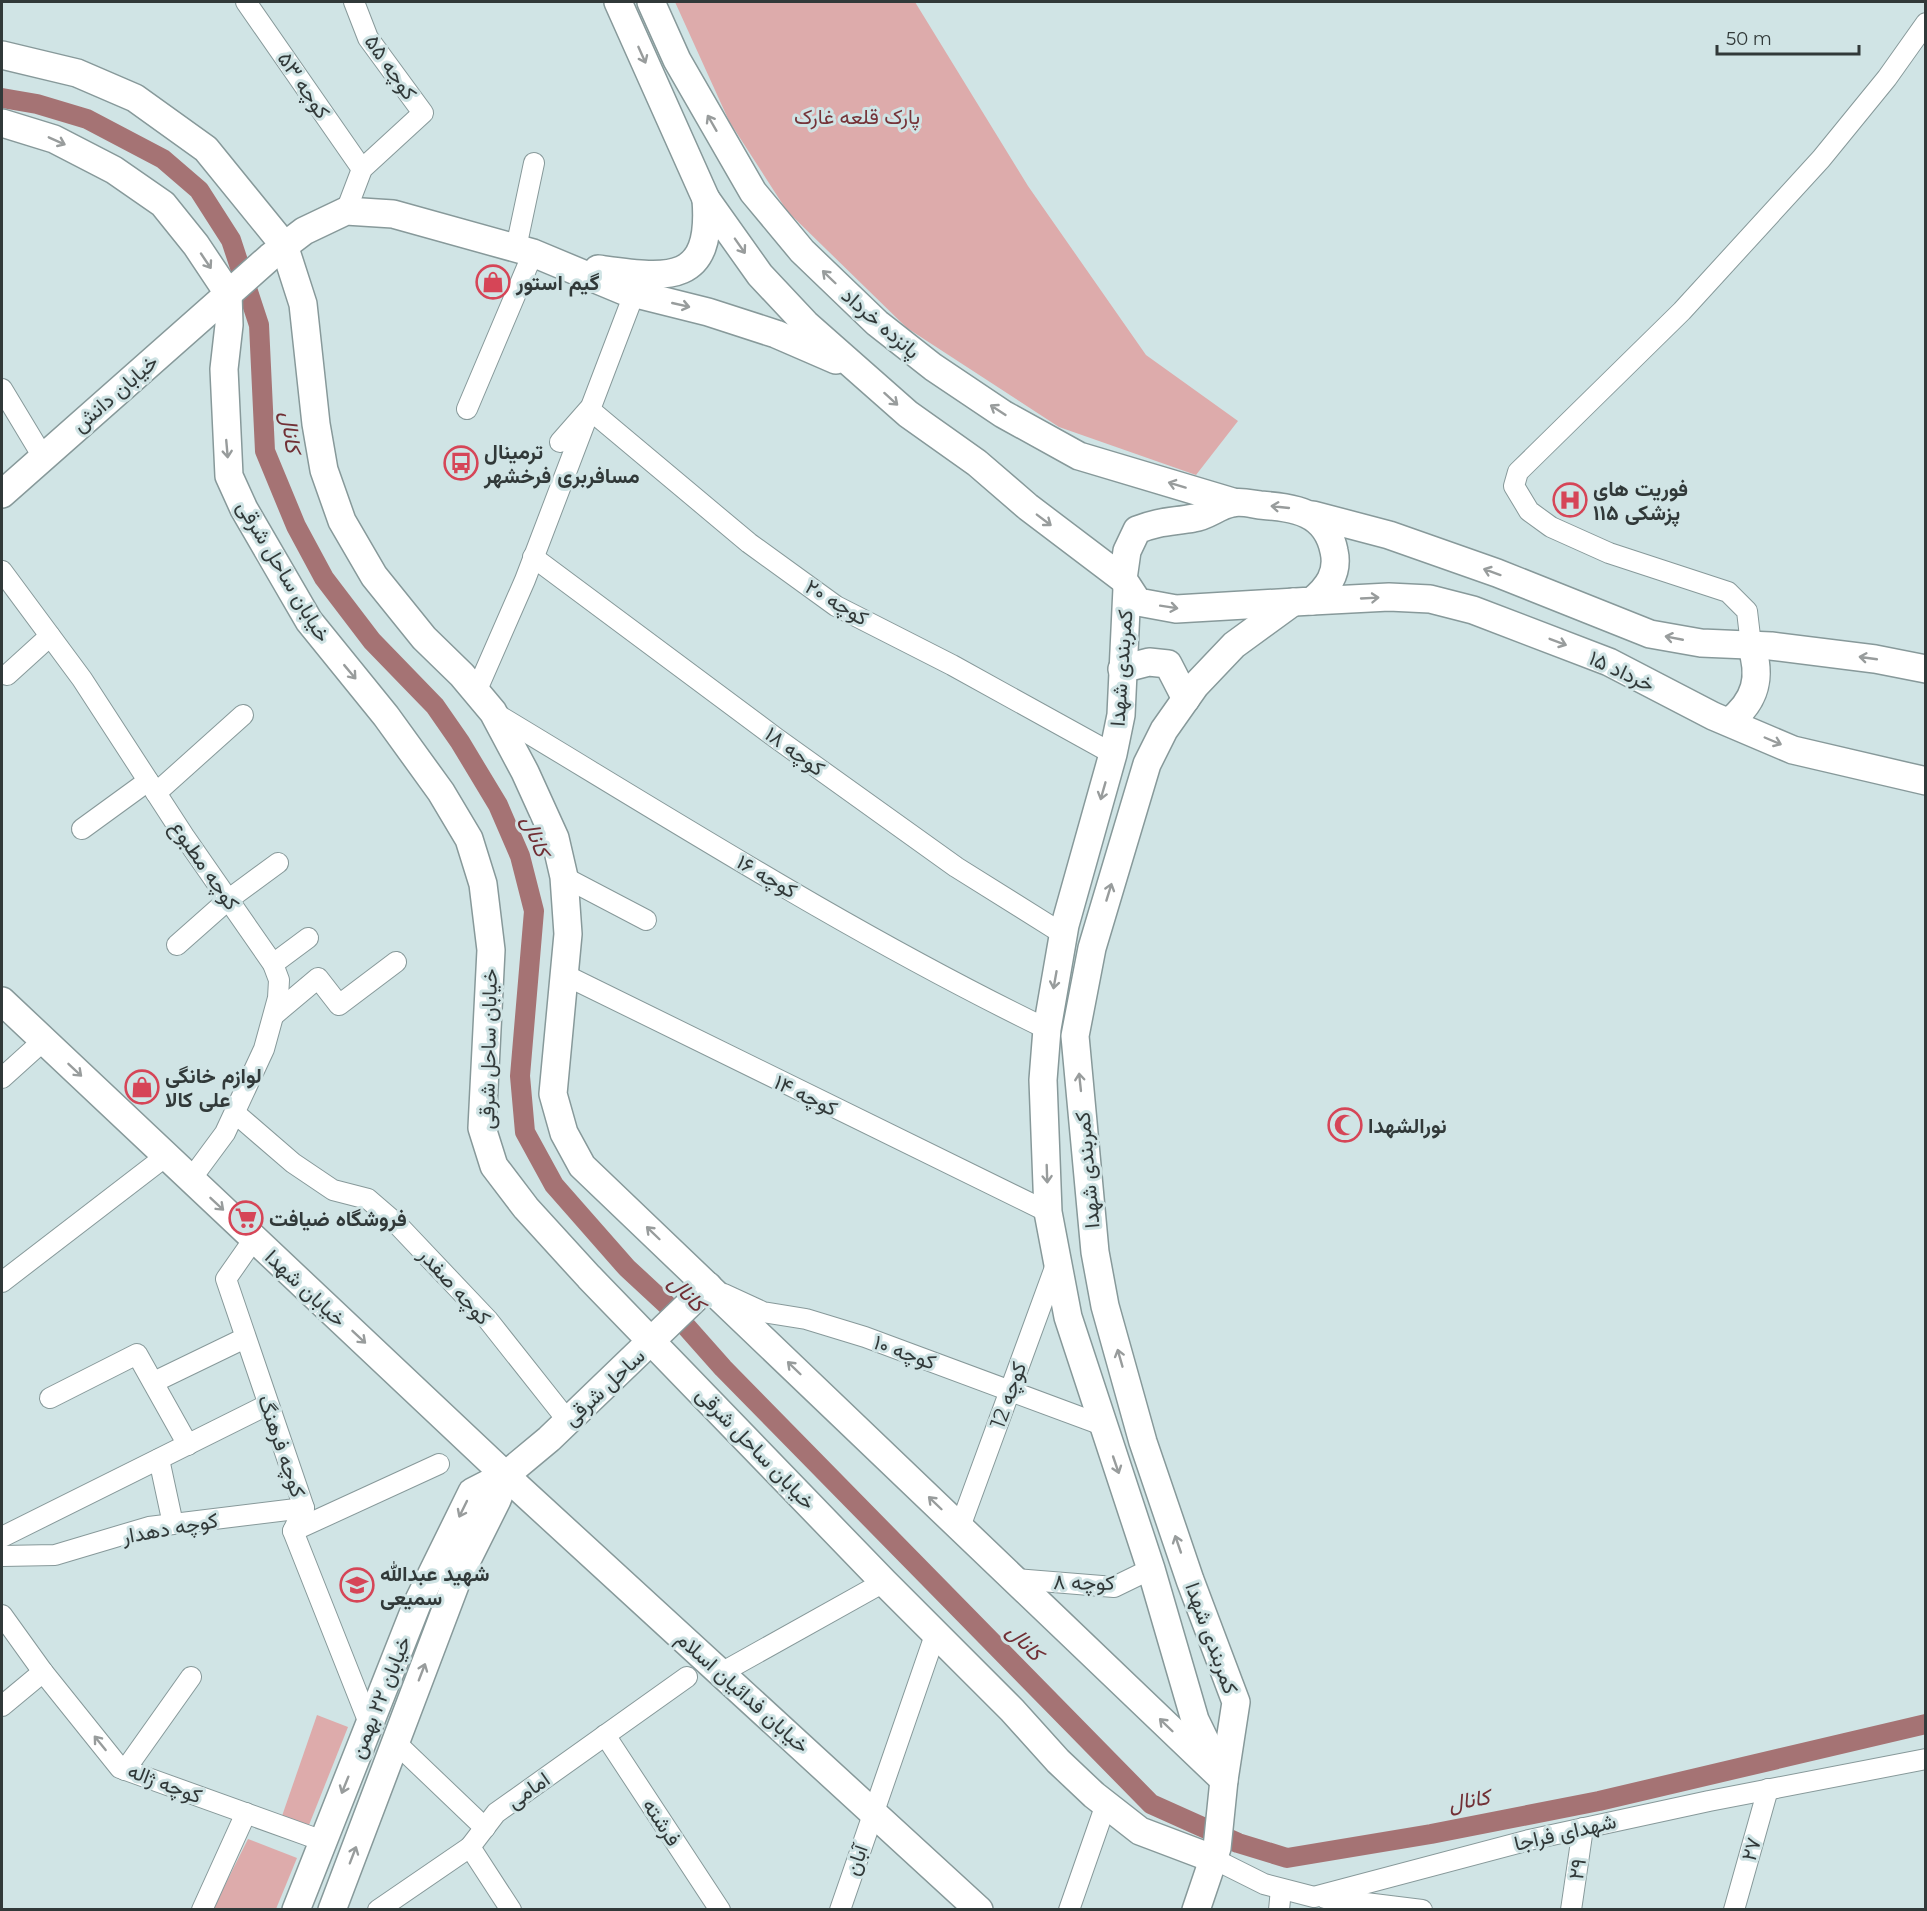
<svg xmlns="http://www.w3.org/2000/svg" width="1927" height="1911" font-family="Montserrat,Vazirmatn,sans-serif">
	<rect width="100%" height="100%" fill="#d0e4e5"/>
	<g fill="#ddabab">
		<path d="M675,2H915L1028,186L1146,355L1238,421L1196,475L1059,427L907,328L787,211L729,121Z"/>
		<path d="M317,1715L348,1727L309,1825L282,1816Z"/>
		<path d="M248,1839L297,1858L276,1909H213Z"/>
	</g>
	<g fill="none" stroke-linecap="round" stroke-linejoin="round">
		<path stroke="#a57374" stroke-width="20" d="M2,98L37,104L87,119L163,159L199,190L231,240L259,325L265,451L296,526L324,578L372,641L435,706L460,742L498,805L520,856L534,911L520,1076L525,1132L554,1185L627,1268L668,1306L723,1368L1151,1804L1238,1843L1287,1858L1431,1834L1599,1801L1926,1724"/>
		<g stroke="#87999a" stroke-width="22">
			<g id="street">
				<path d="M246,2L362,169"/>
				<path d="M346,211L362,169L423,113L368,38L354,2"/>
				<path d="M516,248L534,163"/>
				<path d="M2,389L43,457"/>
				<path d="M467,409L533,253"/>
				<path d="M560,442L589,409L749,543L836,606L952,665L1113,754"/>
				<path d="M533,557L776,738L956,867L1063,934"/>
				<path d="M2,571L82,679L184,836L273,964L279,980L278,998L264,1049L225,1133L191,1179"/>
				<path d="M1751,645L1747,611L1728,592L1609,553L1551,527L1529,511L1514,486L1518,472L1682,311L1821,159L1887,78L1926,23"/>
				<path d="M7,675L50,636"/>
				<path d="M476,692L525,580L634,294"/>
				<path d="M493,712C676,822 855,936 1047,1029"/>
				<path d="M156,793L243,715"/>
				<path d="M82,829L148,781"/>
				<path d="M564,877L646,920"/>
				<path d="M177,945L229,899L278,863"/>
				<path d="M273,964L308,938"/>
				<path d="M565,975L1048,1212"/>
				<path d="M274,1015L318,978L339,1005L396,962"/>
				<path d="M2,1078L43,1041"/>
				<path d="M235,1113L293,1163L333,1190L368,1199L397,1224L488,1320L568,1421"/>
				<path d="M254,1239L226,1279L304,1508L293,1531L369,1723"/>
				<path d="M2,1282L166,1156"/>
				<path d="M724,1294L763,1312L806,1319L865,1337L1102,1425"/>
				<path d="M154,1382L245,1338"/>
				<path d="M50,1398L137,1354L188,1445"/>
				<path d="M159,1459L173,1524"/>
				<path d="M960,1527L1057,1262"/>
				<path d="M293,1531L439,1464"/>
				<path d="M2,1537L267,1405"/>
				<path d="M2,1556L55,1555L149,1527L304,1508"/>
				<path d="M1015,1579L1114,1587L1151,1569"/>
				<path d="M2,1615L43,1672L120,1768L323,1841"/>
				<path d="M721,1673L884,1582"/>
				<path d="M2,1706L43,1672"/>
				<path d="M605,1735L720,1910"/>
				<path d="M395,1742L485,1828"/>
				<path d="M125,1770L191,1677"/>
				<path d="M470,1847L511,1910"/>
				<path d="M1214,1859L1264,1884L1314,1897L1529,1840L1709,1801L1926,1759"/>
				<path d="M1325,1898L1422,1910"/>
				<path d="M202,1910L246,1813"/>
				<path d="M378,1910L470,1847L496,1813L687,1677"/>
				<path d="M840,1910L935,1635"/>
				<path d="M1069,1910L1106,1804"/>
				<path d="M1279,1910L1281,1889"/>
				<path d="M1571,1910L1583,1828"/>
				<path d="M1734,1910L1768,1789"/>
			</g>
		</g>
		<g stroke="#87999a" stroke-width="30">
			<g id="secondary">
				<path d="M618,2L706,199L760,275L806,324L908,414L977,463L1028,507L1123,579L1138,602L1176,609L1312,601C1328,588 1339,573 1334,551C1326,511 1294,508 1260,505C1252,504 1241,501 1233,503C1219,505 1208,516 1194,518C1172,522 1159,521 1137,530L1127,551L1123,579"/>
				<path d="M651,2L677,60L753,192L802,251L877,323L933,367L1003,414L1079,456L1233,502"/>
				<path d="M2,55L77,73L135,98L206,149L284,245L303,304L316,424L324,470L342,521L374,576L424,638L462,675L493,712L525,772L555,838L564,877L568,934L553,1094L564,1133L582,1166L1224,1780"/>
				<path d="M2,123L54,139L114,170L163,204L196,245L228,293L229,325L224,369L229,476L244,509L309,621L386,716L441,792L469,839L483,884L491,950L482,1128L494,1166L526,1208L589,1277L884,1582L1012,1710L1058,1761L1094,1795L1140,1831L1214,1859"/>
				<path d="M598,269C666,278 713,287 706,199"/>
				<path d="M2,494L270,257L304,231L346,211L393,214L533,253L624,291L708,312L776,334L836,360"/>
				<path d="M1313,515L1389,535L1497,573L1650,634L1701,643L1771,646L1875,659L1926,669"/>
				<path d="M1127,588L1121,715L1113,754L1065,925L1047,1029L1043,1080L1048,1212L1068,1317L1151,1569L1195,1720L1217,1765"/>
				<path d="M1312,601L1389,597L1430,599L1473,610L1609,662L1713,716L1793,750L1926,781"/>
				<path d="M1122,669L1149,662L1168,664L1186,699"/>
				<path d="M1729,722C1756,701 1762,677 1751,645"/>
				<path d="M2,1001L520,1489L979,1910"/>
				<path d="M296,1910L417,1604L472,1492L507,1474L549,1439L708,1286"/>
				<path d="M332,1910L457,1580L497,1500L507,1474"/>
				<path d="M1196,1910L1217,1848L1224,1780L1236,1702L1190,1580L1143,1442L1105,1306L1095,1252L1075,1036L1092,948L1147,764L1164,730L1195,686L1234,645L1293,602"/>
			</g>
		</g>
		<use href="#street" stroke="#fff" stroke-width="20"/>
		<use href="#secondary" stroke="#fff" stroke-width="27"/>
	</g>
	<defs><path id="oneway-shaft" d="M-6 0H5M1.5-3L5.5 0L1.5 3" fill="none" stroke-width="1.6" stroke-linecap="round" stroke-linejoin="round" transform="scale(1.5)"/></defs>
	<g stroke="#989c9c">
		<use href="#oneway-shaft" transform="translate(642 55) rotate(66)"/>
		<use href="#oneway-shaft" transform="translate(712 123) rotate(-120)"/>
		<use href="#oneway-shaft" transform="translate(57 141) rotate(24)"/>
		<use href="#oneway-shaft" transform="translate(740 246) rotate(55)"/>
		<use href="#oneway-shaft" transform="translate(206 261) rotate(56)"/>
		<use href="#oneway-shaft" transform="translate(829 277) rotate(-136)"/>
		<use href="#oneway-shaft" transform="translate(681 305) rotate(13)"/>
		<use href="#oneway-shaft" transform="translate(891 399) rotate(42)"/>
		<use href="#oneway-shaft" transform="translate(998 410) rotate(-147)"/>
		<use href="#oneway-shaft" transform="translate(227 449) rotate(85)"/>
		<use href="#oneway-shaft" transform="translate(1177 485) rotate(-163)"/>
		<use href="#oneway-shaft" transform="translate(1280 507) rotate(-174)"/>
		<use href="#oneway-shaft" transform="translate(1044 520) rotate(37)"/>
		<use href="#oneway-shaft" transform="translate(1492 572) rotate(-160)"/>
		<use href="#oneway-shaft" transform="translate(1370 598) rotate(-3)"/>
		<use href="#oneway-shaft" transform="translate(1169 607) rotate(9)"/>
		<use href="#oneway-shaft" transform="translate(1674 638) rotate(-169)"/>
		<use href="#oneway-shaft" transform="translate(1558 642) rotate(21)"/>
		<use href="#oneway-shaft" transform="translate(1868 658) rotate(-172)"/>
		<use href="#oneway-shaft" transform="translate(350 672) rotate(50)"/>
		<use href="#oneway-shaft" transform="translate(1773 741) rotate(23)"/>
		<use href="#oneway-shaft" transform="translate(1103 791) rotate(106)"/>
		<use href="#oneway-shaft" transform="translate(1109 892) rotate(-73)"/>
		<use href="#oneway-shaft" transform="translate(1055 980) rotate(100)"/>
		<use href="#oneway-shaft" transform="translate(75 1070) rotate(43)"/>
		<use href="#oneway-shaft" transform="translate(1080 1082) rotate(-96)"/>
		<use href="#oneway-shaft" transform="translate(1047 1174) rotate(88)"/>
		<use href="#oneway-shaft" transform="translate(217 1204) rotate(43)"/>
		<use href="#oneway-shaft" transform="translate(653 1233) rotate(-136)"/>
		<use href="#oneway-shaft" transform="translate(359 1337) rotate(43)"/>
		<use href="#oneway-shaft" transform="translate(1120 1358) rotate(-106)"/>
		<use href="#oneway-shaft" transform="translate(794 1368) rotate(-136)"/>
		<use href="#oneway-shaft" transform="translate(1116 1465) rotate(71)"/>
		<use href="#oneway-shaft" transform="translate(935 1503) rotate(-136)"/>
		<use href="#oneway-shaft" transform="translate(463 1509) rotate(116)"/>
		<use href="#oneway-shaft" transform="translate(1178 1544) rotate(-109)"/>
		<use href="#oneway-shaft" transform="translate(422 1672) rotate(-69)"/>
		<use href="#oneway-shaft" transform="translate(1166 1725) rotate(-136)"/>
		<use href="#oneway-shaft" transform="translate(100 1743) rotate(-129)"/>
		<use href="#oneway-shaft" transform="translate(345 1785) rotate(112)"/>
		<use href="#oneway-shaft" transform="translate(353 1855) rotate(-69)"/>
	</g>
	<defs>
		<g id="shop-ring" transform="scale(1.725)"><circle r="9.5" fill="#d0e4e5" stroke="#d64557" stroke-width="1.5"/><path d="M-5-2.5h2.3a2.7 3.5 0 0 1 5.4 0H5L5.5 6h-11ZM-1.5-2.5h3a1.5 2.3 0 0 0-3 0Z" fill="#d64557"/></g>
		<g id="bus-ring" transform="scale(1.725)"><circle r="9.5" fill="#d0e4e5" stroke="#d64557" stroke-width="1.5"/><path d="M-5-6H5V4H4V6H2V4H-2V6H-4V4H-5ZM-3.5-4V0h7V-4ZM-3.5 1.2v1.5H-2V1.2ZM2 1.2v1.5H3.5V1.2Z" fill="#d64557"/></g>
		<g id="hospital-ring" transform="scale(1.725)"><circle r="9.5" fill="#d0e4e5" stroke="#d64557" stroke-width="1.5"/><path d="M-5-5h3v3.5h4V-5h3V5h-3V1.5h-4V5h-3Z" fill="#d64557"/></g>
		<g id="mosque-ring" transform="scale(1.725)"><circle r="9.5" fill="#d0e4e5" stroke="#d64557" stroke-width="1.5"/><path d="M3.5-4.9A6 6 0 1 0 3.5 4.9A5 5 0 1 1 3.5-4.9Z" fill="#d64557"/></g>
		<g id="supermarket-ring" transform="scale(1.725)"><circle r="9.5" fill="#d0e4e5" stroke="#d64557" stroke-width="1.5"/><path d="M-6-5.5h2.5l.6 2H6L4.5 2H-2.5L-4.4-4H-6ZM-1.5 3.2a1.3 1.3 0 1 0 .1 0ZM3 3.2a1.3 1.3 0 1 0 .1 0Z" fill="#d64557"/></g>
		<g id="school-ring" transform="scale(1.725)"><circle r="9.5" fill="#d0e4e5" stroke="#d64557" stroke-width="1.5"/><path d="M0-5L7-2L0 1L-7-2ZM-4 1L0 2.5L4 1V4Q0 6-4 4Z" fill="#d64557"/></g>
	</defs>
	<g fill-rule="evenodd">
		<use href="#shop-ring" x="493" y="282"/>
		<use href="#bus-ring" x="461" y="463"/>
		<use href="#hospital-ring" x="1570" y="500"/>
		<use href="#shop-ring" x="142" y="1087"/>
		<use href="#mosque-ring" x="1345" y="1125"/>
		<use href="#supermarket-ring" x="246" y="1218"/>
		<use href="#school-ring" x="357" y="1585"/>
	</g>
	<g text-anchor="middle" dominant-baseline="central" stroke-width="6" stroke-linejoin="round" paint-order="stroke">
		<g font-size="21" fill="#313939" stroke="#d0e4e5">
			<text transform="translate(391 67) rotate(55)">کوچه ۵۵</text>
			<text transform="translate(304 85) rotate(56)">کوچه ۵۳</text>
			<text transform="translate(881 323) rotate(41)">پانزده خرداد</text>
			<text transform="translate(115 393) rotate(-41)">خیابان دانش</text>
			<text transform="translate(284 571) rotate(59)">خیابان ساحل شرقی</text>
			<text transform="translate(837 602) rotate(31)">کوچه ۲۰</text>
			<text transform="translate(1121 668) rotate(-86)">کمربندی شهدا</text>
			<text transform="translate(1622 671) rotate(25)">۱۵ خرداد</text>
			<text transform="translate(795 751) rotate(36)">کوچه ۱۸</text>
			<text transform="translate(205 865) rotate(55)">کوچه مطبوع</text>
			<text transform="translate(767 876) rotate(30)">کوچه ۱۶</text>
			<text transform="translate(488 1049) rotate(-89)">خیابان ساحل شرقی</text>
			<text transform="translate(806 1095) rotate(26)">کوچه ۱۴</text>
			<text transform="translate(1087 1170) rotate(-95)">کمربندی شهدا</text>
			<text transform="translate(455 1286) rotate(48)">کوچه صفدر</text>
			<text transform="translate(306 1288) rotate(43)">خیابان شهدا</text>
			<text transform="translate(905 1352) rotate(20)">کوچه ۱۰</text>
			<text transform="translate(604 1387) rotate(-43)">ساحل شرقی</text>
			<text transform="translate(1008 1395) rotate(-70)">کوچه 12</text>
			<text transform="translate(282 1446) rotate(71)">کوچه فرهنگ</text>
			<text transform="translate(756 1448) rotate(46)">خیابان ساحل شرقی</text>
			<text transform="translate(170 1528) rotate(-10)">کوچه دهدار</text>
			<text transform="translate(1084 1582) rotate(1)">کوچه ۸</text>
			<text transform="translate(1212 1638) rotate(70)">کمربندی شهدا</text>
			<text transform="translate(743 1692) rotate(42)">خیابان فدائیان اسلام</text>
			<text transform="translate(380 1697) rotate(-68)">خیابان ۲۲ بهمن</text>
			<text transform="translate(165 1783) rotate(21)">کوچه ژاله</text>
			<text transform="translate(528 1790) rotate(-35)">امامی</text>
			<text transform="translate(662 1822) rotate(57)">فرشته</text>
			<text transform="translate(1565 1832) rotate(-13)">شهدای فراجا</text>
			<text transform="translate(1751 1849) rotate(-74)">۲۷</text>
			<text transform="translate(856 1860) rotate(-71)">آبان</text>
			<text transform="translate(1577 1869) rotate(-81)">۲۹</text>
		</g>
		<g font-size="21" fill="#753338" stroke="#d0e4e5">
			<text x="857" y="116">پارک قلعه غارک</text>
		</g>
		<g font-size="21" font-weight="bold" fill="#313939" stroke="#d0e4e5" text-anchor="start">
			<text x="516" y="282">گیم استور</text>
			<text x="484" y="451">ترمینال<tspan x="484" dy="24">مسافربری فرخشهر</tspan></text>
			<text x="1593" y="488">فوریت های<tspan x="1593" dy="24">پزشکی ۱۱۵</tspan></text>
			<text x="165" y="1075">لوازم خانگی<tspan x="165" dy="24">علی کالا</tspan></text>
			<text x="1368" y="1125">نورالشهدا</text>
			<text x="269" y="1218">فروشگاه ضیافت</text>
			<text x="380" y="1573">شهید عبدالله<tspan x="380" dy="24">سمیعی</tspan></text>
		</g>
		<g font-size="22" font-style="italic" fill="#712f35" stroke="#d0e4e5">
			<text transform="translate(291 432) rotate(82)">کانال</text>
			<text transform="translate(536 836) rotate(69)">کانال</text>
			<text transform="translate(687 1293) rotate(46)">کانال</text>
			<text transform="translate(1025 1642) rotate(46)">کانال</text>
			<text transform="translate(1469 1800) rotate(-10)">کانال</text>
		</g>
	</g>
	<rect width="1927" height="1911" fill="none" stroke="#313939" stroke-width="6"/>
	<path d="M1717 45v9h142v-9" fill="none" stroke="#313939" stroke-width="3"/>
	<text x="1726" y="45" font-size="18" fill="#313939" stroke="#d0e4e5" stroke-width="4.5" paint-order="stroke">50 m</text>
</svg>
